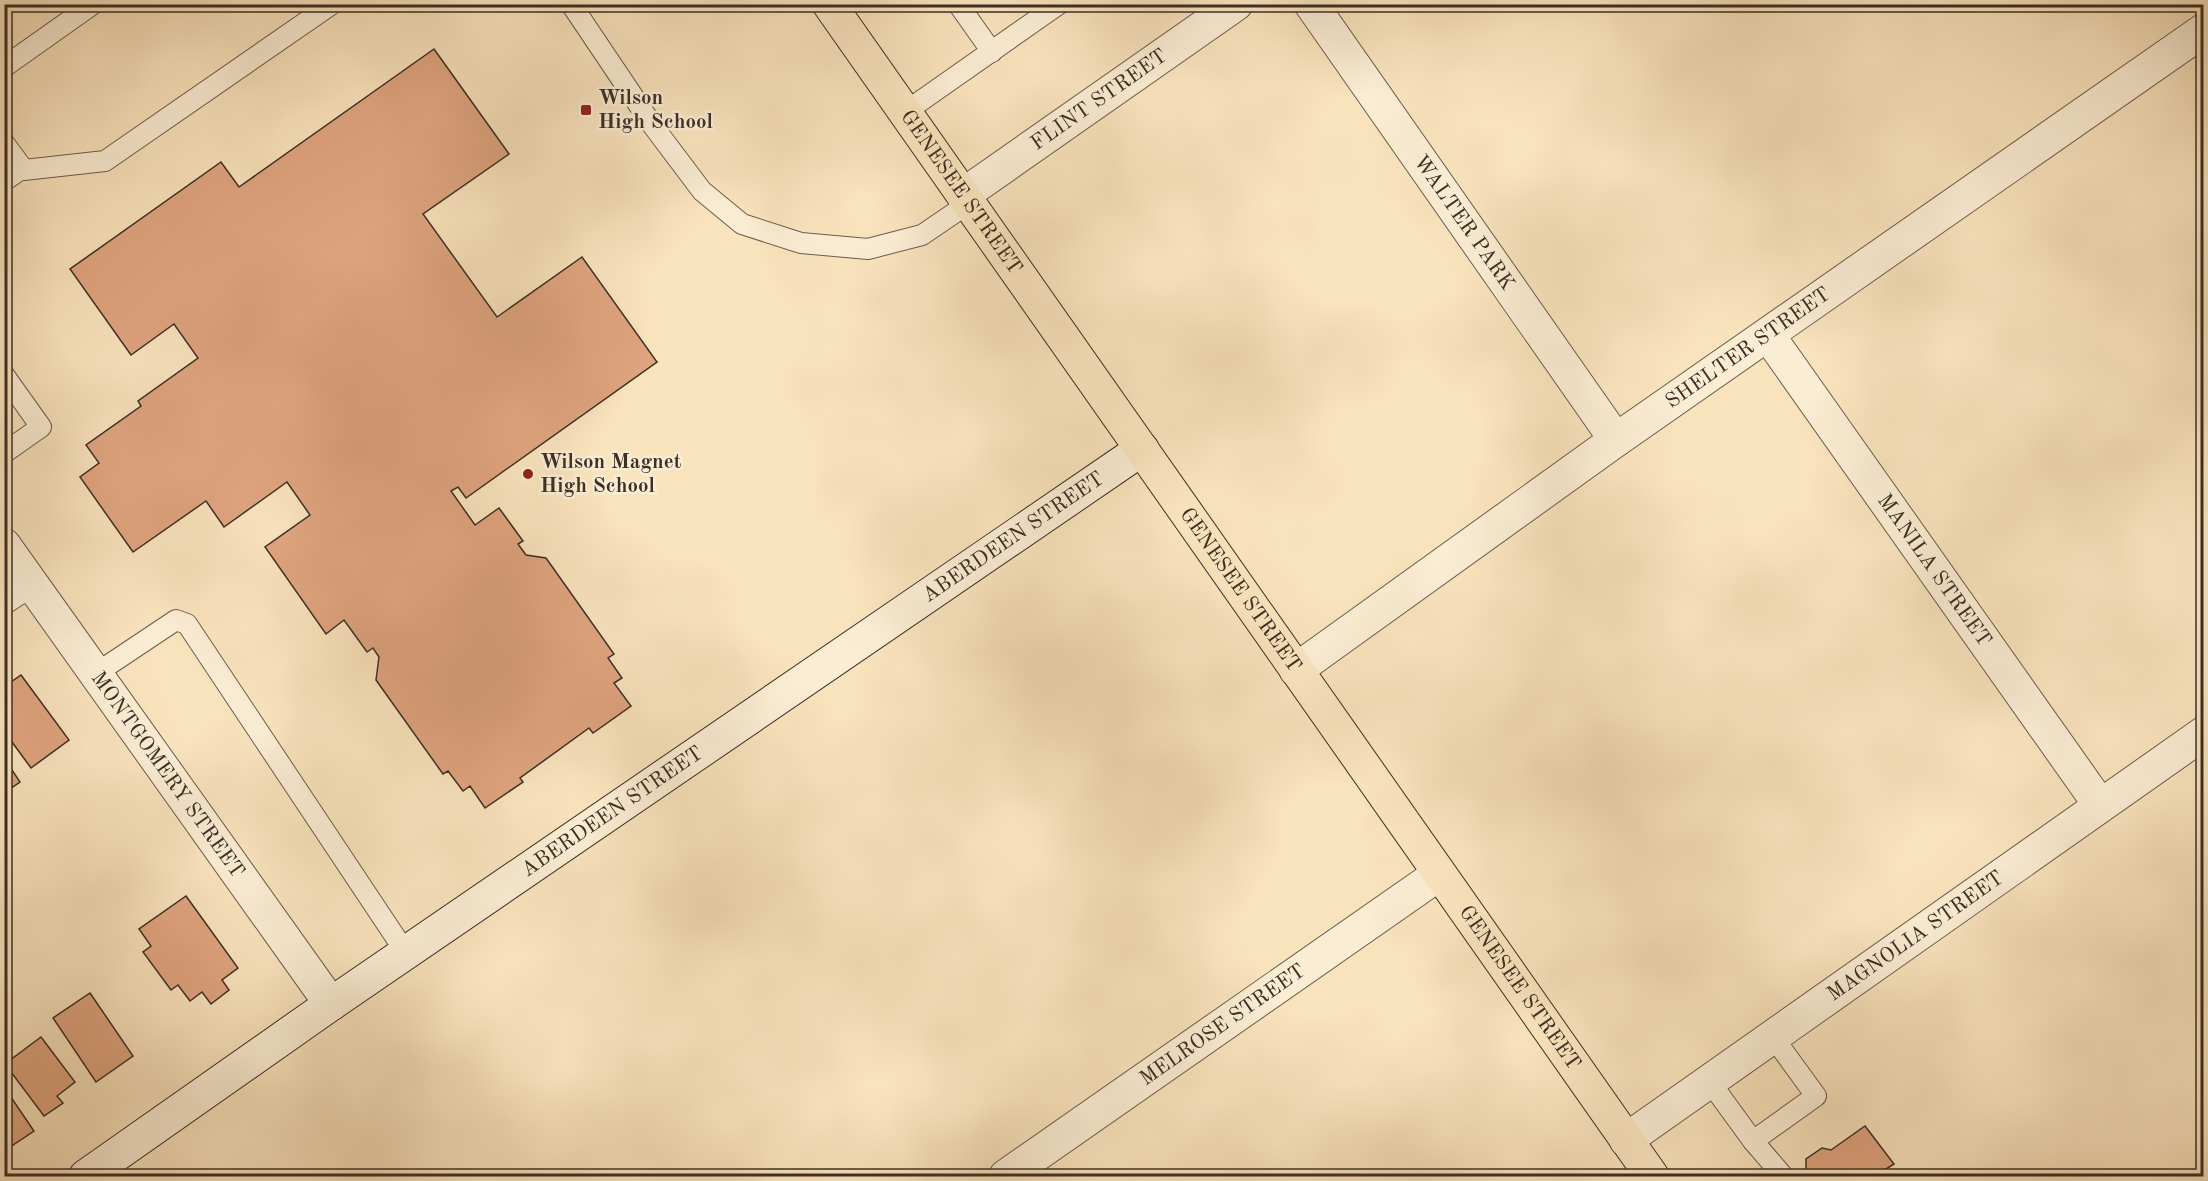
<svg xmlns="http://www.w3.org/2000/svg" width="2208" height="1181" font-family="'Old Standard TT',serif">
	<rect width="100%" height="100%" fill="#f9e3bd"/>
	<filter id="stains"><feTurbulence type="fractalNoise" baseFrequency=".00333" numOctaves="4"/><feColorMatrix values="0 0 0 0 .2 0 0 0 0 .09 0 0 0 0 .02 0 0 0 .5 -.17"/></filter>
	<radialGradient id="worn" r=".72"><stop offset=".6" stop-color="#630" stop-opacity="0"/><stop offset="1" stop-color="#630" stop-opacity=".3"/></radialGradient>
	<g fill="#dfa47f" stroke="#3c2f25" stroke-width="1.5">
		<path d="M434,49L509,154L423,214L497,317L582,257L657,362L466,498L458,487L451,491L475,525L499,508L523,541L518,544L526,555L546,558L614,654L608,658L622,678L614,683L631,706L593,733L589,728L520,778L523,782L485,808L470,786L463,791L448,771L443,774L376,680L379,657L373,648L367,652L344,620L326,634L265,547L310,515L287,482L224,527L206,501L133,552L80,477L99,463L86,445L141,406L138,401L198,358L174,324L131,355L70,269L221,162L239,187Z"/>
		<path d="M21,675L69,740L31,768L4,731V687Z"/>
		<path d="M4,758L20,782L4,793Z"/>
		<path d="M186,896L238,968L222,980L229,990L211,1004L202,992L190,1001L178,985L171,990L143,952L151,946L139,929Z"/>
		<path d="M90,993L133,1056L96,1082L53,1018Z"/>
		<path d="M41,1037L75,1082L57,1096L63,1103L44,1116L5,1064Z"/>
		<path d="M4,1087L34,1131L4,1151Z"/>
		<path d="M1865,1126L1894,1164L1875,1176H1812L1806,1169V1159L1822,1148L1831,1150Z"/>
	</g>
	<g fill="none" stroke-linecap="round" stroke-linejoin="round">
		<g stroke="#6b5c4b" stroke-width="22">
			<g id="lane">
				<path d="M571,4L653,126L702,191L742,224L801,243L868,249L922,235L969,203"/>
				<path d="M958,4L992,52"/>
				<path d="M4,67L93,4"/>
				<path d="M905,112L1059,4"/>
				<path d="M4,143L24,170L105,161L332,4"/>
				<path d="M4,181L23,168"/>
				<path d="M4,375L41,427L4,453"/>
				<path d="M95,674L176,620L187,624L406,953"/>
				<path d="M1773,1037L1816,1096L1753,1141L1783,1176"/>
				<path d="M1710,1082L1753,1141"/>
			</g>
		</g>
		<g stroke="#6b5c4b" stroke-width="35">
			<g id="street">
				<path id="s1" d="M1311,4L1616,440"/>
				<path id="s2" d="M963,195L1236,4"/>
				<path id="s3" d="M1768,335L2100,805"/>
				<path id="s4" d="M4,545L331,1004"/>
				<path d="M4,597L28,581"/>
				<path id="s5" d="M1296,670L1616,440L2204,30"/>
				<path id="s6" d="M1626,1140L2204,733"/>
				<path id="s7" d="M1006,1176L1439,874"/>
			</g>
		</g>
		<g stroke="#3c2f25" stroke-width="35">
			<g id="secondary">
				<path id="s8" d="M86,1176L331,1004L1142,449"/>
			</g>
		</g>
		<g stroke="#3c2f25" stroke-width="35">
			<g id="primary">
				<path id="s9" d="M829,4L1652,1176"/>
			</g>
		</g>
		<use href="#lane" stroke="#fbedd4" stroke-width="20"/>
		<use href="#street" stroke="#fbedd4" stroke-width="33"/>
		<use href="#secondary" stroke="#fbedd4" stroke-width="33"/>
		<use href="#primary" stroke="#f9e3bd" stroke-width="33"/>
	</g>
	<g fill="#8f2418" stroke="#fbedd4" stroke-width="2">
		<rect x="580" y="104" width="12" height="12" rx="3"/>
		<circle cx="528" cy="474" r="6"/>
	</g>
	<g text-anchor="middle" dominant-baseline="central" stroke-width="5" stroke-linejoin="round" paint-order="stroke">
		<g font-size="21" font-weight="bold" fill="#3c2f25" stroke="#fbedd4" text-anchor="start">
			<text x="598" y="98">Wilson<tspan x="598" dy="24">High School</tspan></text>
			<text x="540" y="462">Wilson Magnet<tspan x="540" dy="24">High School</tspan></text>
		</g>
		<g font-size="21" fill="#3c2f25" stroke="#fbedd4">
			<text stroke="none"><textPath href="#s2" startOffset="166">FLINT STREET</textPath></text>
			<text stroke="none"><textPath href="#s9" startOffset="230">GENESEE STREET</textPath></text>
			<text stroke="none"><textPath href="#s1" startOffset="267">WALTER PARK</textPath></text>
			<text stroke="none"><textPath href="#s5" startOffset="555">SHELTER STREET</textPath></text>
			<text stroke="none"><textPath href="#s8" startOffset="1126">ABERDEEN STREET</textPath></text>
			<text stroke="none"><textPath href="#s3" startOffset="288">MANILA STREET</textPath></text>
			<text stroke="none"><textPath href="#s9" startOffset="716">GENESEE STREET</textPath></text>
			<text stroke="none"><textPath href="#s4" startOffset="282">MONTGOMERY STREET</textPath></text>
			<text stroke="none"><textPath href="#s8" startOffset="640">ABERDEEN STREET</textPath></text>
			<text stroke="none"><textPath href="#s6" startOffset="354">MAGNOLIA STREET</textPath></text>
			<text stroke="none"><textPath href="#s9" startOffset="1202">GENESEE STREET</textPath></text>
			<text stroke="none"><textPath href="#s7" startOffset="264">MELROSE STREET</textPath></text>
		</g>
	</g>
	<rect width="2208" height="1181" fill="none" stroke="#f9e3bd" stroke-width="24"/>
	<rect x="6" y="6" width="2196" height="1169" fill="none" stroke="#3c2f25" stroke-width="3"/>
	<rect x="12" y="12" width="2184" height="1157" fill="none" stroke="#3c2f25" stroke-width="1.5"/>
	<rect width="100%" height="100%" filter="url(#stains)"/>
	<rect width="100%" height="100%" fill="url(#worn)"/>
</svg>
